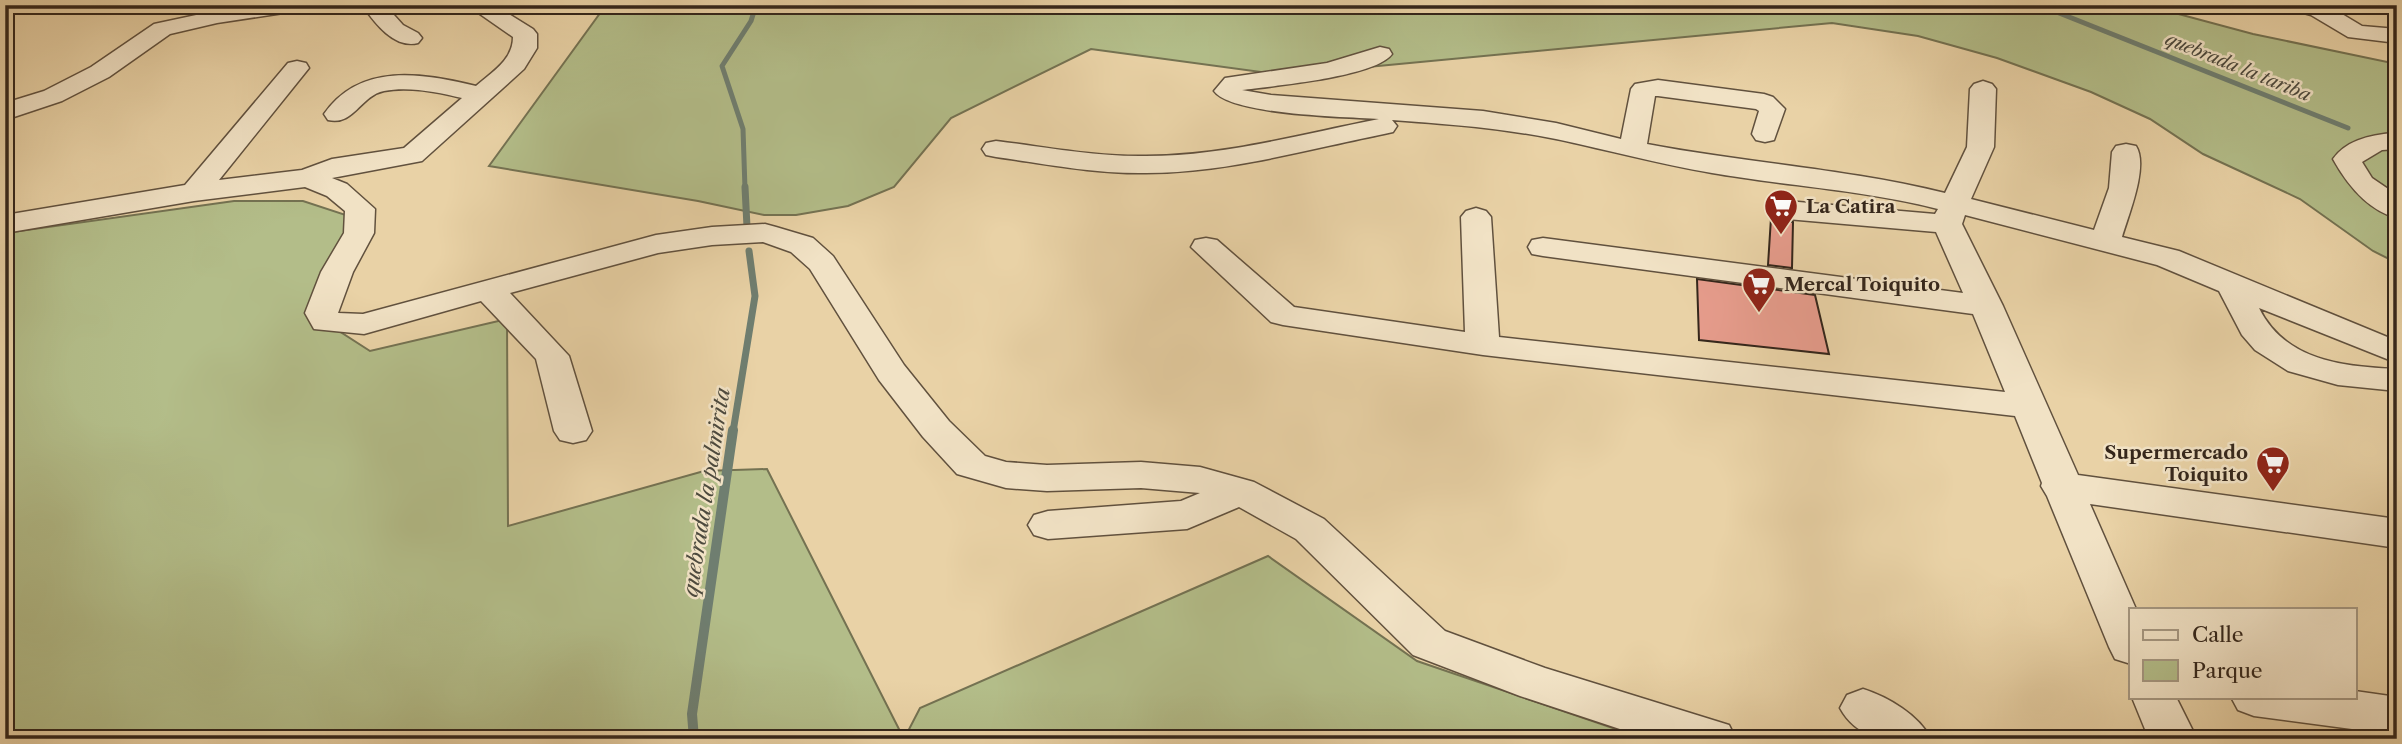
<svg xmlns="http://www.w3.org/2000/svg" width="2402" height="744" font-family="'Libre Caslon Text',serif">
	<rect width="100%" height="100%" fill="#e9d2a6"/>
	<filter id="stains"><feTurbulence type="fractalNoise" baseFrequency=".00286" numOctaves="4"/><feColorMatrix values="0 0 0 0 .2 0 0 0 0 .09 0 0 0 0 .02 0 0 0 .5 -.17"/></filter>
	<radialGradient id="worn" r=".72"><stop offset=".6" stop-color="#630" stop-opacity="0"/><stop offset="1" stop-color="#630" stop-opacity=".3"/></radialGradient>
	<g fill="#b3bd89" stroke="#747252" stroke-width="2">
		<path d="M606,5H2145L2253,34L2397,64V263L2373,251L2300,199L2203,154L2150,119L2091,92L1997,58L1918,36L1832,23L1283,75L1091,49L951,118L894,187L848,206L796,215H764L698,201L489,166Z"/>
		<path d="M234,201H303L361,220L322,320L370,351L507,319L508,526L704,471L767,469L904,739L920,708L1268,556L1417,661L1645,739H5V233Z"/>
	</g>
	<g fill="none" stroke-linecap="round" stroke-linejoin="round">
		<g stroke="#6f7e70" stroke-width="5">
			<path d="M2039,5L2348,128"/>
			<path d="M745,189L743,129L722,66L751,21L756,5"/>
		</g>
		<g stroke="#6f7e70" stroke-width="7">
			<path d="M745,187L747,227"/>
			<path d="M733,432L755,296L749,251"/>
		</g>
		<path stroke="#6f7e70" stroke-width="10" d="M694,739L692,714L733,430"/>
	</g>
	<g fill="#e69c8c" stroke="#34261b" stroke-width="2">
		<path d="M1771,218L1793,222L1792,268L1768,265Z"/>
		<path d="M1697,279L1815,295L1829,354L1699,340Z"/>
	</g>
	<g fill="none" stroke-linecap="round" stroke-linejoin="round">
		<g stroke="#61513e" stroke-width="3">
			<g id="minor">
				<path d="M243,5H301L298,10L290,12L217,23L170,34L109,77L62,101L5,120V103L44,91L91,67L154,24Z"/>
				<path d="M362,5H385L403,25L418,33L422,38L418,43C394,49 375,23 362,5Z"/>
				<path d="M467,5H494L533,29L537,34V48L524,69L422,161L332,178L347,184L375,209L374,233L353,272L338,313L363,314L656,235L712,227L765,224L776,227L813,238L833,256L904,365L949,421L985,456L1006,462L1047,465L1141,462L1200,467L1254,482L1324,519L1445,631L1545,668L1729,725L1736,739H1650L1520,696L1413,655L1296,539L1239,507L1187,529L1048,539L1034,535L1028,525L1034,515L1048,511L1181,501L1200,493L1141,488L1047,491L1006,488L957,474L923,437L879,380L810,269L791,252L763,242L712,245L658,253L510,293L569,356L592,431L586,440L573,443L560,440L554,431L536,359L481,301L364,334L314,329L305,313L321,272L344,233L345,211L327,196L305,187L194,201L5,233V215L185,185L288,63L297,61L306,63L309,68L219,180L302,170L332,159L404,148L462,98C437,92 408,86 384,91C360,96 354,126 328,120L324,114C360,62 422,73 476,86C492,72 513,60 513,37Z"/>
				<path d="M2290,5H2327L2362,26L2397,29V43L2348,37L2311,15L2293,10Z"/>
				<path d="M1380,47L1389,49L1392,54C1376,77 1272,86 1242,90L1271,95L1483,111L1556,123L1621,139L1631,89L1635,84L1658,80L1764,94L1773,97L1785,109L1774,140L1765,142L1756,140L1752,134L1759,111L1756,109L1658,96H1655L1647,144C1746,163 1848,169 1945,193L1967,147L1970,89L1974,84L1983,81L1992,84L1996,89L1994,147L1971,199L2094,230L2109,188L2112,152L2116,146L2126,144L2136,146C2149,166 2128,216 2122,237L2179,251L2397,341V363L2259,308C2285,361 2344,367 2397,369V391L2338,385L2288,371L2255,350L2242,335L2219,291L2157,265L1965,215L1962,224L2003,306L2078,475L2397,519V548L2090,504L2136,609H2131V664L2115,659L2109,647L2047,496L2041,486L2042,483L2015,416L1483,355L1283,325L1271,322L1191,247L1195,240L1206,238L1217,240L1294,307L1465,332L1461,217L1466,211L1476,208L1486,211L1491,217L1499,337L2005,392L1973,314L1543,256L1532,254L1528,247L1532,240L1543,238L1963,293L1936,232L1787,219L1777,216L1772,210L1777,204L1787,201L1935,214L1938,209C1864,190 1787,186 1712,173C1659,164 1608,150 1556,139C1501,128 1447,124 1392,120L1397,126L1393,132L1384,134C1305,150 1226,173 1146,173C1095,174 1046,164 996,157L986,155L982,149L986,143L996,141C1046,147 1096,157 1146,156C1225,156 1302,134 1379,119C1347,117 1231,115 1214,91L1225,78L1327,63Z"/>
				<path d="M2397,133V149L2382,150L2362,162L2372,178L2397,195V218C2367,210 2347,184 2333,159C2347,139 2374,134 2397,133Z"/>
				<path d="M1863,689C1888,697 1919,715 1931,739C1893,739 1860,744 1840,708L1847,695Z"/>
				<path d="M2355,691L2397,697V735L2254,716L2238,710L2231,697H2355Z"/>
				<path d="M2131,695L2176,697L2197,739H2149Z"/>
			</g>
		</g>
		<use href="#minor" fill="#f1e2c5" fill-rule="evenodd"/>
	</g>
	<defs>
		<g id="supermarket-pin" transform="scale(1.75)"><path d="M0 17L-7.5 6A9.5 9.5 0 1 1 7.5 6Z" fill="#8f2418" stroke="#f1e2c5"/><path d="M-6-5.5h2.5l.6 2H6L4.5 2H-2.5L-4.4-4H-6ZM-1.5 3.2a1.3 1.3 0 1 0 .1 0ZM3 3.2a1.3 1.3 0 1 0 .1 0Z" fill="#fff"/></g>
	</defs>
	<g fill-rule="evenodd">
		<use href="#supermarket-pin" x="1781" y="206"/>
		<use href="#supermarket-pin" x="1759" y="284"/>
		<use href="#supermarket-pin" x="2273" y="463"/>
	</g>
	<g text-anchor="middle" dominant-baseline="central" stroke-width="5" stroke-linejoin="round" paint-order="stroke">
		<g font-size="18" font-style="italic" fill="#4d4a3e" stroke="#f1e2c5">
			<text transform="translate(2238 67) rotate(22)">quebrada la tariba</text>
		</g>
		<g font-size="19" font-weight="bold" fill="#34261b" stroke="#f1e2c5" text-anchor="start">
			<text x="1806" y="206">La Catira</text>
			<text x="1784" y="284">Mercal Toiquito</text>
			<text x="2248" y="452" text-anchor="end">Supermercado<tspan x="2248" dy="22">Toiquito</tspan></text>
		</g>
		<g font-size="21" font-style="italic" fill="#4d4a3e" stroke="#f1e2c5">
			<text transform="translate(706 492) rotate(-81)">quebrada la palmirita</text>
		</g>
	</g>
	<rect width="2402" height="744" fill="none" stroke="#e9d2a6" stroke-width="28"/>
	<rect x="7" y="7" width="2388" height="730" fill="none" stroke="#34261b" stroke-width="3.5"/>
	<rect x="14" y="14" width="2374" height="716" fill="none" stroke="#34261b" stroke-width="2"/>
	<rect x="2129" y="608" width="228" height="91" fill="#f1e2c5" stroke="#a59781" stroke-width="2"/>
	<rect x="2143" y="630" width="35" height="10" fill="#f1e2c5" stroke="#a59781" stroke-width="2"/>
	<text x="2192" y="642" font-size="21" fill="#34261b">Calle</text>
	<rect x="2143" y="660" width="35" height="21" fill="#b3bd89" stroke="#a59781" stroke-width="2"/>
	<text x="2192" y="678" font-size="21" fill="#34261b">Parque</text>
	<rect width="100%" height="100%" filter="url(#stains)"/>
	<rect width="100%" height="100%" fill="url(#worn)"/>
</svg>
